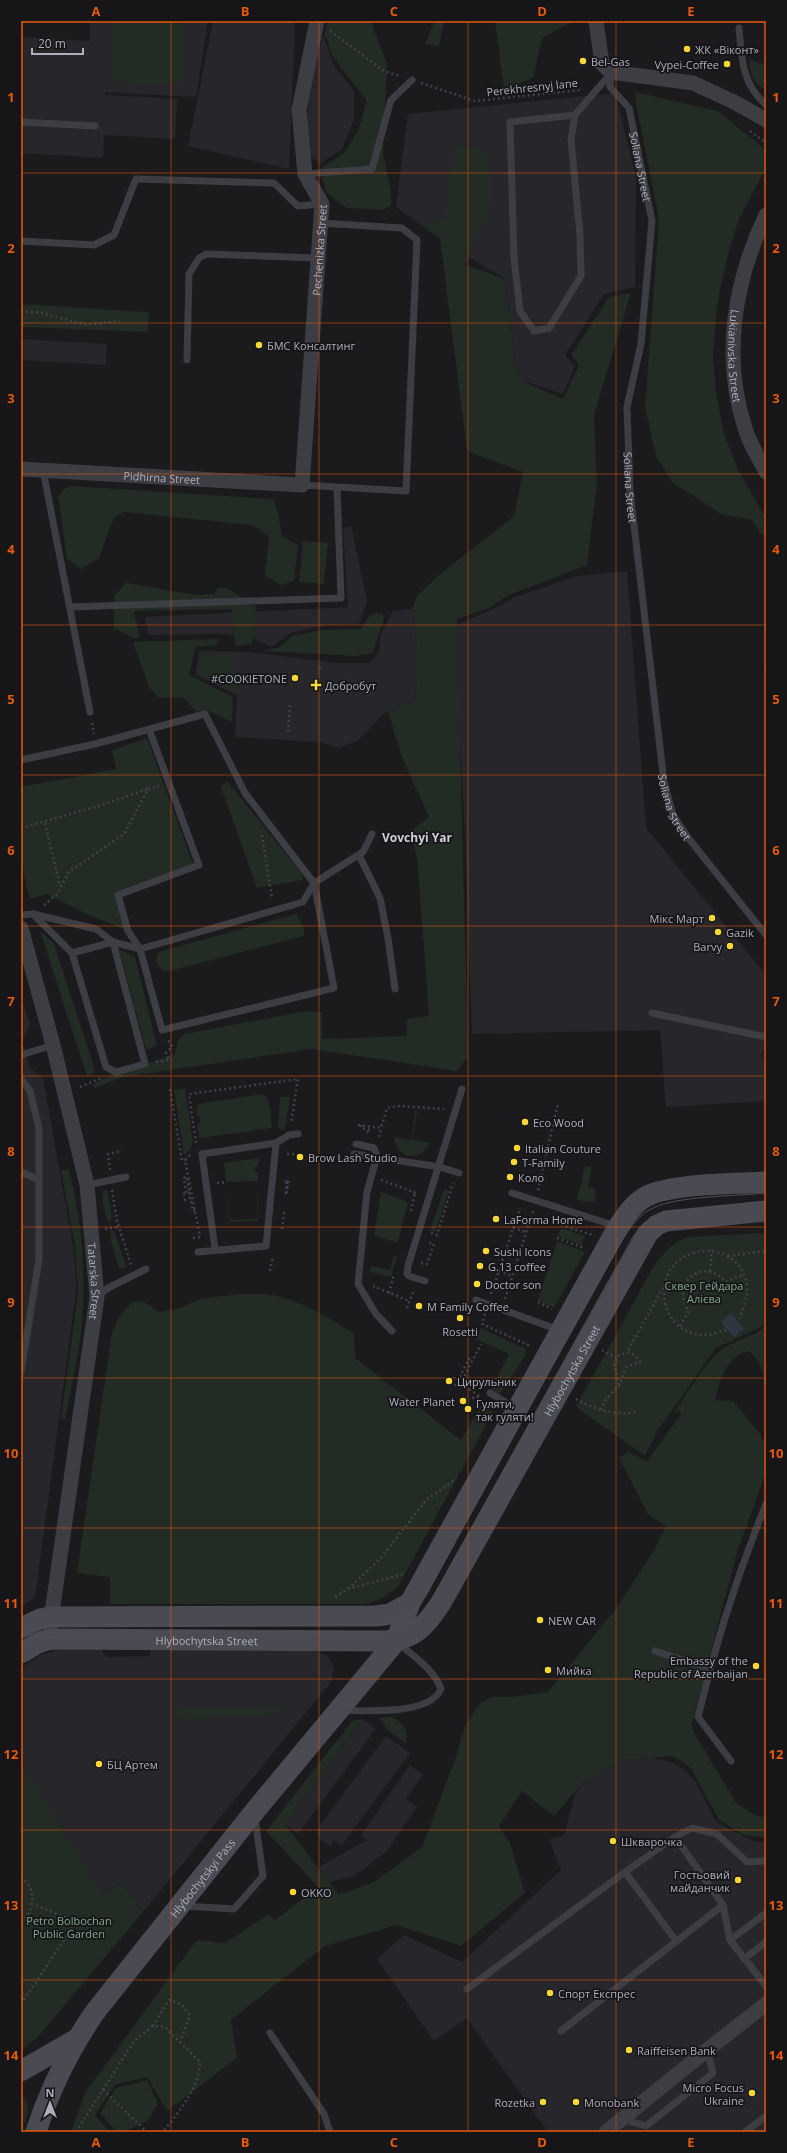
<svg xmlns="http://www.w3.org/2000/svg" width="787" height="2153" font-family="'Open Sans',sans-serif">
	<rect width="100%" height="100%" fill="#1b1a1d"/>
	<g fill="#27262a">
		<path d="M90,21H208L196,97L105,92V95L177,99L175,139L104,135L103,158L21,153V37L90,41Z"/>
		<path d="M213,21H295L289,169L188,146Z"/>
		<path d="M323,35L334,66L354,90V120L342,149L320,164L309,155L306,128L310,86Z"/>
		<path d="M615,93L636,176L635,287L604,294L565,355L575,366L563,394L518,379L505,279L440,239L396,207L408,114Z"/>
		<path d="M21,339L107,344L106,365L21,360Z"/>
		<path d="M351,526L367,601L359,624L326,625L290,633L272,647L250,637L225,634L148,635L145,617L348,607L343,528Z"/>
		<path d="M627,571L646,828L766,975V1048L762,1052L766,1071V1101L666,1107L660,1030L472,1034L465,835L454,626L500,606L515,597L577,576Z"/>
		<path d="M412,609L419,663L415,701L383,714L359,740L339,748L319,742L235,737L237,695L196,675L199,651L247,652L337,663H369L379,653L381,634L393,611Z"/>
		<path d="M21,996L30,1024L22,1041L30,1068L43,1078L73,1246L76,1279V1292L35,1598L21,1607Z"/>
		<path d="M100,1648L107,1657L150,1656V1648L315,1650L328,1656L334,1668L331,1682L143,1912L122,1882L104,1895L21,1766V1667L41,1655L58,1650Z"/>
		<path d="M362,1719L376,1728L298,1834L285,1824Z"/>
		<path d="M386,1736L410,1753L342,1845L334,1840L330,1846L318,1838V1828Z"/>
		<path d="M652,1758L672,1762L686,1771L697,1784L716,1822L755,1842H766V2132H548L467,2018L434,2041L377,1959L404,1935L462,1962L561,1870L549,1839L564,1836L575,1794L582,1784L623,1760Z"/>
		<path d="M410,1765L423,1774L406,1799L417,1807L386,1852L354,1876L329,1882L319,1867L367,1840L361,1835Z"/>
	</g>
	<g fill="#222b24">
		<path d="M111,21L183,23L181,85L113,82Z"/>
		<path d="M328,21L371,22L387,64L383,154L391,191V205L384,210L346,208L326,192L320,169L345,152L358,131L367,101L333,57L324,33Z"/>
		<path d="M435,21H444L439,46L425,44Z"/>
		<path d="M495,21H572V22L542,38L533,78L504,89Z"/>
		<path d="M749,59L766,65V89C752,85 750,72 749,59Z"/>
		<path d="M635,92L718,111L766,150V168L739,219L728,254L717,305L713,355L716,393L724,433L737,468L766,518V534L762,535L752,520L721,514L672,482L656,456L645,407L659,218L636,104Z"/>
		<path d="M454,146C460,146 470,144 475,147C497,157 491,199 490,219L479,230L466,265L505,279L518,379L563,399L579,365L571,355L609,297L631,293L594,415L597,484L587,565L507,596L487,609L457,619L468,1057L457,1071L312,1049L123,1077L94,1088L93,1084L102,1079L175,1054L178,1040L184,1034L307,1011L322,1012V1039L407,1036V1019L429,1016L417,858L411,831L429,817L402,757L388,712L415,701L419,663L412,609L417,596L438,576L514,516L523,472L467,451L440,238L422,224L444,220Z"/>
		<path d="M21,304L149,312L148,332L21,327Z"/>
		<path d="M71,486L273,499L278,512L282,536L298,545L294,581L280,585L265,575L269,537L252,525L124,512L114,517L99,558L81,569L67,559L58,497L63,490Z"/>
		<path d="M303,541L328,543L324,584L299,582Z"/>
		<path d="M126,583L196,595L214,594L218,588H227L256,606L252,644L235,646L232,609L134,611L140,638H133L114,628V596Z"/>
		<path d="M374,613L382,614L384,618L373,653L355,656L263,651L280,647L292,636L321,630L361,629L369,616Z"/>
		<path d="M218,639L217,645L196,647L189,675L233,697L232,722L209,711H196L183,697L159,698L149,687L133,642Z"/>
		<path d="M202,654L236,655V692L199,673Z"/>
		<path d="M147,738L194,867L118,895L128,931L82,912L47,894L30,899L21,864V787L116,769L112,750Z"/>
		<path d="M227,781L303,875V880L257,888L221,787Z"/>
		<path d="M296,914L304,927V936L165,972L156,963L158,952Z"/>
		<path d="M40,931L53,942L57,953L95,1070L93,1074L87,1076Z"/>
		<path d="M119,949L135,957L157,1046L146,1050Z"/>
		<path d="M185,1088L193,1142L190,1150L184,1155L174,1090Z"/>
		<path d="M262,1094C272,1097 270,1117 272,1128L199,1138L197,1124L200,1123L199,1116H196L198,1104Z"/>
		<path d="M280,1097H290L285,1129L281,1130L278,1127Z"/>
		<path d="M415,1110H417L413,1140L430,1143C420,1163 397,1160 394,1137L412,1140Z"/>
		<path d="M259,1158L258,1167H255V1172H258V1181L226,1182L224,1163Z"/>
		<path d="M585,1166L592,1167L588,1186L595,1189L596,1195L594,1202L577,1200Z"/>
		<path d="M61,1170H69C82,1219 86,1273 82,1324C79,1356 71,1388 65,1420L61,1419L78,1292L75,1246Z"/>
		<path d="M259,1181L258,1221L229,1222L225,1184L230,1220L257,1219Z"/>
		<path d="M104,1189L108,1192L112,1218L111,1222L107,1221C105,1212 100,1197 104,1189Z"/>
		<path d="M444,1189L449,1190L435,1232L430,1231Z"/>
		<path d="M381,1192L408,1202L398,1243L374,1235Z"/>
		<path d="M561,1228L585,1236L581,1245L558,1236Z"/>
		<path d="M111,1230L114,1231L125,1263L126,1267L123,1269L120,1268L118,1266L110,1236Z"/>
		<path d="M766,1233V1322L761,1327L716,1348L658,1430L645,1456L576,1407L653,1267C663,1254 671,1243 688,1237Z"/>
		<path d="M557,1241L585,1252L554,1308L538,1300Z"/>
		<path d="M394,1256H397L391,1277L370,1272L371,1266L390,1270Z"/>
		<path d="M242,1294C250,1294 258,1294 266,1294C297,1298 328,1317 354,1333L355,1358L461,1440L482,1405L493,1412L398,1587C386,1597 378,1602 362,1604H110V1577L77,1573L112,1332L119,1317L132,1302L143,1301L159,1312L180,1308L203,1298Z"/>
		<path d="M766,1326V1389C763,1375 761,1359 748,1351C727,1357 719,1381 715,1400L733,1401L761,1435L766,1450V1472L737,1552L692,1724L693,1731L737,1804L755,1815L766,1817V1838L744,1835L719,1820L691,1768L673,1756L623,1760L582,1784L554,1816L522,1791L499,1826L510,1843L525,1893L461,1946L397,1925L325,1946L231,2020L237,2058L167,2111L147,2077L115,2085L95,2115L110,2132H71L85,2093L195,1942L198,1940L225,1943L269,1914L275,1920L318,1887L266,1831L352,1721L362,1719L285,1824L339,1895L374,1882L422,1847L456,1757L465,1725L480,1703L491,1697H512L548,1692L615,1610L654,1550L666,1526L648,1514L619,1458L628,1452L647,1461L681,1414L680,1411H675C689,1391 702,1367 720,1351C732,1341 752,1338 766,1326Z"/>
		<path d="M481,1328L526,1349L525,1356L500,1394L491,1390L509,1354L476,1339Z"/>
		<path d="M285,1706L278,1714L179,1720L174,1716L179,1708Z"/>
		<path d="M391,1717C404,1722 409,1731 405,1743L388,1731L379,1718Z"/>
		<path d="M22,1765L104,1895L122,1882L143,1912L37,2038L21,2051Z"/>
		<path d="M147,2080L158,2104L147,2121L124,2132H117L100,2113L116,2088Z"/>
		<path d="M21,2097C35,2104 25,2121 21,2132Z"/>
	</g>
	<path fill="#2f3642" d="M731,1313L744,1329L734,1337L721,1322Z"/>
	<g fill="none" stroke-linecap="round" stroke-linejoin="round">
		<g stroke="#414249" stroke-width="2.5" stroke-dasharray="2 3" stroke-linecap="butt">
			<path d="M330,31L384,71L400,76"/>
			<path d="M421,83L475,101L581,90"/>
			<path d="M750,131L766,143"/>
			<path d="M21,311L42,313L86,325L120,321"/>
			<path d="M766,665V666"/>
			<path d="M320,669L321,666"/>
			<path d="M92,723L94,734"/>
			<path d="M288,732L290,702"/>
			<path d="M45,823L60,886"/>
			<path d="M21,828L99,806L148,789"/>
			<path d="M262,835L272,899"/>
			<path d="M44,905L57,894L69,872L124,834L148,789L159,786"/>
			<path d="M156,1062L169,1060L166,1053L172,1047L168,1040"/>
			<path d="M80,1087L101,1078"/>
			<path d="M170,1089L182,1161L185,1160"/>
			<path d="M358,1125L381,1128L387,1108L400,1106L444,1109"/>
			<path d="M361,1125V1128L370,1130L369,1132H364"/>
			<path d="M379,1137L381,1128"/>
			<path d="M196,1143L189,1094L298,1079L291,1124"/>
			<path d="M287,1154H294"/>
			<path d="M190,1155L185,1160L200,1237"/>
			<path d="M110,1170L108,1154L122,1151"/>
			<path d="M381,1180L416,1193"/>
			<path d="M285,1182L287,1180L286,1195L289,1178"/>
			<path d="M217,1183L226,1182"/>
			<path d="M112,1190L117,1221L131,1265"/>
			<path d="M538,1190L558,1103"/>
			<path d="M186,1193L184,1178L187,1177L189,1190H191"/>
			<path d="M183,1194L191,1193"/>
			<path d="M184,1200L190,1198L193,1211L195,1210"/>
			<path d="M411,1211L415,1192"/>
			<path d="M561,1225L593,1235"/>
			<path d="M513,1228L526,1232"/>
			<path d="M105,1229L118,1227"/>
			<path d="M282,1229L284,1213L282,1214"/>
			<path d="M431,1233L437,1235L453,1183"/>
			<path d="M193,1238L200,1237"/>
			<path d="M557,1238L584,1248"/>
			<path d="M506,1249L519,1254"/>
			<path d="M728,1256L766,1251"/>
			<path d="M421,1263L427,1264L434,1244L427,1242"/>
			<path d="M270,1271L273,1256"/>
			<path d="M499,1271L512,1276"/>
			<path d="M710,1271L712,1250"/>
			<path d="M373,1286L409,1301"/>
			<path d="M389,1293L394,1274"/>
			<path d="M491,1294L520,1208"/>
			<path d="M505,1299L533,1211"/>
			<path d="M538,1302L552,1309"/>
			<path d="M407,1308L414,1290"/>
			<path d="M485,1314L482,1324L530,1346"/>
			<path d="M680,1326L689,1311C669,1283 703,1256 726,1282L744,1274"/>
			<path d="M726,1330C720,1331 714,1334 708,1335C653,1338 647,1254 705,1251C718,1250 731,1256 739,1266C752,1283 747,1301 739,1318"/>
			<path d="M602,1350L616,1358"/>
			<path d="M619,1385L614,1365L618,1356L627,1352"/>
			<path d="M455,1386L469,1359L473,1360"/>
			<path d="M479,1396L461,1383L481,1344"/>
			<path d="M472,1398L479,1397"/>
			<path d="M576,1399C592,1408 619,1418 637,1411"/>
			<path d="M601,1410L606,1399L619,1386L626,1367L640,1362L635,1355L627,1352L663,1288L683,1289"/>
			<path d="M348,1589L381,1558L426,1500L456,1479"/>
			<path d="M335,1597L348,1589L404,1574"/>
			<path d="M21,1877C38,1890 34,1910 21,1923"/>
			<path d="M21,1988L24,2000L21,2005"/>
			<path d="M24,2000L76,1922L33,1904"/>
			<path d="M153,2026L169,2000L181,2004L190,2015L180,2042"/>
			<path d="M103,2090L147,2132"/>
			<path d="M76,2132L134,2041L153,2026L165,2027L200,2062C198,2091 180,2109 163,2132"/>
		</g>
		<g stroke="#3d3d44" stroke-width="7">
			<path d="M739,28C742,59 741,82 766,105"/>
			<path id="s1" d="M611,72L610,87L629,108L652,221L641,344L627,407L630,491L664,782L673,815L689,839L766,935"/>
			<path d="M575,115L510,122L514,258L520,311L534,331L549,328L581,276L580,235L571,140L575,115L611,73"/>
			<path d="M21,122L95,126"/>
			<path d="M305,174L372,169L391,100L412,80"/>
			<path d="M21,241L94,245L114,235L136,179L274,183L298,206L322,204"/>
			<path d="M187,360L189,274L199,258L206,254L317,258"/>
			<path d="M43,470L90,712"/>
			<path d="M302,485L406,491L417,240L402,228L320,223"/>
			<path d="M70,607L341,598L337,488"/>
			<path d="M21,760L95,744L205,714L245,793L314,883L334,988L162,1030L140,949L128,931L118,895L199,865L149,729"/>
			<path d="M359,855L380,898L388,938L395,989"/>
			<path d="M33,914L72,953L106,1067L116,1072L145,1064L113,942L72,953"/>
			<path d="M21,915L33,914L96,929L113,942L140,949L303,902L314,883L363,852L372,834"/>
			<path d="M652,1013L766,1037"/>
			<path d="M21,1055L53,1045"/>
			<path d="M21,1079L30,1091L39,1128V1259L21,1372"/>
			<path d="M356,1144L374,1148L377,1156L367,1192L358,1284L376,1314L392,1331"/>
			<path d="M354,1154L440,1167L459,1173"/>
			<path d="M21,1172L39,1180"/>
			<path d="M87,1185L126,1177"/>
			<path d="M512,1193L616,1226"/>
			<path d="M215,1249L202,1154L276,1143L289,1135L298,1134"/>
			<path d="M198,1252L266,1246L276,1143"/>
			<path d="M425,1281L409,1276L407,1274L408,1266L462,1089"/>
			<path d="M97,1297L108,1288L146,1269"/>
			<path d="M476,1300L559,1330"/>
			<path d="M490,1393L515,1408"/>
			<path d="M655,1651L710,1669"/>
			<path d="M344,1710C368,1711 430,1715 441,1689C434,1669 413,1656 397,1642"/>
			<path d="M731,1761L698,1717C715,1644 738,1573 766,1504"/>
			<path d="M675,1837L692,1828L717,1834L747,1862L766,1861"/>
			<path d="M183,1906L234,1909L263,1876L255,1818"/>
			<path d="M730,1940L766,1913"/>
			<path d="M676,1941L625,1872L675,1837L723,1905L730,1940L766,1986"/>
			<path d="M744,1959L766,1942"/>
			<path d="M467,1989L625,1872"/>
			<path d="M561,2031L723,1905"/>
			<path d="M270,2033L324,2114L330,2132"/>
			<path d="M623,2119L646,2126L713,2073L707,2050"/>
			<path d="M745,2132L766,2116"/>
		</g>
		<g stroke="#3d3d44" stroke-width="15">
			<path d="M596,21L602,64L611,72L693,83L734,102L766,120"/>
			<path id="s2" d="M766,215C734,282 722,357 745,428C749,443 759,458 766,472"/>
			<path id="s3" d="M21,469L302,485L322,204L305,174L299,110L317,21"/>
			<path id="s4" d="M21,928L53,1045L87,1185L96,1285L97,1297L50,1627"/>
			<path d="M606,2132L707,2050L766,2004"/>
		</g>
		<g stroke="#494a52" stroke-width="21">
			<path d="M21,1628L40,1619L50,1617L376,1616L390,1614L410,1603"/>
			<path id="s5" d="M21,1653L38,1643L50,1639L384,1641C415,1640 426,1626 442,1601L648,1233L657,1225L666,1221L766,1211"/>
			<path d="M21,2071L75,2040"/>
			<path id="s6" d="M36,2132C50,2088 69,2050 95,2012L254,1812L396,1641L410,1603L618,1227C626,1215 634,1203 647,1196C674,1183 735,1184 766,1182"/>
		</g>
		<g stroke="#4e4f57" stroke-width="1">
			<path d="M21,1636L32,1630L50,1625H384C405,1621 415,1610 427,1594L561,1347L623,1239C631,1227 639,1214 653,1208C677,1196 737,1196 766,1193"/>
			<path d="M21,1645L35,1637L50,1632H388L412,1623L431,1601L634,1235L643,1225L664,1212L766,1201"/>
		</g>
	</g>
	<path fill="none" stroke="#e8590c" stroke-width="1" stroke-opacity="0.55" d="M171,21V2132M319,21V2132M468,21V2132M616,21V2132M21,173H766M21,323H766M21,474H766M21,625H766M21,775H766M21,926H766M21,1076H766M21,1227H766M21,1378H766M21,1528H766M21,1679H766M21,1830H766M21,1980H766"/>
	<g fill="#f7d838" stroke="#161518" stroke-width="1.5">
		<circle cx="687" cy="49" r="4"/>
		<circle cx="583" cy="61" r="4"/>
		<circle cx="727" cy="64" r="4"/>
		<circle cx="259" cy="345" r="4"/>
		<circle cx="295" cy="678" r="4"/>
		<path d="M314 679h4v4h4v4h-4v4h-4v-4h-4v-4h4z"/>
		<circle cx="712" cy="918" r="4"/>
		<circle cx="718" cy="932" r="4"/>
		<circle cx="730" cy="946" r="4"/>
		<circle cx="525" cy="1122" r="4"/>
		<circle cx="517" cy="1148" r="4"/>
		<circle cx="300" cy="1157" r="4"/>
		<circle cx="514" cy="1162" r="4"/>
		<circle cx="510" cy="1177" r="4"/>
		<circle cx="496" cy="1219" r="4"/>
		<circle cx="486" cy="1251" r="4"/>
		<circle cx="480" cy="1266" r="4"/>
		<circle cx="477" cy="1284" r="4"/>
		<circle cx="419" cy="1306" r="4"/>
		<circle cx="460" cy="1318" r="4"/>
		<circle cx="449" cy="1381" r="4"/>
		<circle cx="463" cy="1401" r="4"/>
		<circle cx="468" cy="1409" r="4"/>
		<circle cx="540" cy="1620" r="4"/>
		<circle cx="756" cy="1666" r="4"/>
		<circle cx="548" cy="1670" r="4"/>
		<circle cx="99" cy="1764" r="4"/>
		<circle cx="613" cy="1841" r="4"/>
		<circle cx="738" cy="1880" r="4"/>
		<circle cx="293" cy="1892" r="4"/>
		<circle cx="550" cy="1993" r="4"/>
		<circle cx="629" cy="2050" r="4"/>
		<circle cx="752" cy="2093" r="4"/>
		<circle cx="543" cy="2102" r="4"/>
		<circle cx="576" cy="2102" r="4"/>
	</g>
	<g text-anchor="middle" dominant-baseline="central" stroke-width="3.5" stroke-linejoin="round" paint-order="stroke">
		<g font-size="11" fill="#adafbc" stroke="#161518" text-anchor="start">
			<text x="695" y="49">ЖК «Віконт»</text>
			<text x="591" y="61">Bel-Gas</text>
			<text x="719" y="64" text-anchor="end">Vypei-Coffee</text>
			<text x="267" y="345">БМС Консалтинг</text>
			<text x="287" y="678" text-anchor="end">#COOKIETONE</text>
			<text x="325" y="685">Добробут</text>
			<text x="704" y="918" text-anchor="end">Мікс Март</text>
			<text x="726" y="932">Gazik</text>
			<text x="722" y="946" text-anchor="end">Barvy</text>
			<text x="533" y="1122">Eco Wood</text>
			<text x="525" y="1148">Italian Couture</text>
			<text x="308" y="1157">Brow Lash Studio</text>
			<text x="522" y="1162">T-Family</text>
			<text x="518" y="1177">Коло</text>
			<text x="504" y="1219">LaForma Home</text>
			<text x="494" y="1251">Sushi Icons</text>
			<text x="488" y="1266">G.13 coffee</text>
			<text x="485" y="1284">Doctor son</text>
			<text x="427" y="1306">M Family Coffee</text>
			<text x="460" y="1331" text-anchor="middle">Rosetti</text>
			<text x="457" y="1381">Цирульник</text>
			<text x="455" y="1401" text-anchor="end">Water Planet</text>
			<text x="476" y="1403">Гуляти,<tspan x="476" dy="13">так гуляти!</tspan></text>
			<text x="548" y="1620">NEW CAR</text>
			<text x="748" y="1660" text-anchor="end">Embassy of the<tspan x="748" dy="13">Republic of Azerbaijan</tspan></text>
			<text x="556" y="1670">Мийка</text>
			<text x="107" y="1764">БЦ Артем</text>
			<text x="621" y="1841">Шкварочка</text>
			<text x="730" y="1874" text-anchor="end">Гостьовий<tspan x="730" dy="13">майданчик</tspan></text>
			<text x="301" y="1892">OKKO</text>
			<text x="558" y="1993">Спорт Експрес</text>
			<text x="637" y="2050">Raiffeisen Bank</text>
			<text x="744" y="2087" text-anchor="end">Micro Focus<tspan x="744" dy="13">Ukraine</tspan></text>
			<text x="535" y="2102" text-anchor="end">Rozetka</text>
			<text x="584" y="2102">Monobank</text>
		</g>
		<g font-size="11" fill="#adafbc" stroke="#161518">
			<text transform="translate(532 87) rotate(-6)">Perekhresnyj lane</text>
			<text stroke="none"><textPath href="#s1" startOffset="103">Soliana Street</textPath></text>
			<text stroke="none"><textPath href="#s3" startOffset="517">Pechenizka Street</textPath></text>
			<text stroke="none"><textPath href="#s2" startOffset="146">Lukianivska Street</textPath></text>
			<text stroke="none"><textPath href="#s3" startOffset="141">Pidhirna Street</textPath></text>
			<text stroke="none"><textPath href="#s1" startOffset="427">Soliana Street</textPath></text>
			<text stroke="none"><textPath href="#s1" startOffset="751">Soliana Street</textPath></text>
			<text stroke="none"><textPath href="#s4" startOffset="362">Tatarska Street</textPath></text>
			<text stroke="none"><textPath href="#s5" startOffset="705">Hlybochytska Street</textPath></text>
			<text stroke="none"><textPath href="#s5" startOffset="189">Hlybochytska Street</textPath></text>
			<text stroke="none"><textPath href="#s6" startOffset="306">Hlybochytskyi Pass</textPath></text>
		</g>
		<g font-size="11" fill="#83a88c" stroke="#161518">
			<text x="704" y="1285">Сквер Гейдара<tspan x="704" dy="13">Алієва</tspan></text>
			<text x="69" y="1920">Petro Bolbochan<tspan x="69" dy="13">Public Garden</tspan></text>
		</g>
		<g font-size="12" font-weight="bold" fill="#cecfd8" stroke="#161518">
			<text x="417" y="837">Vovchyi Yar</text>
		</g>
	</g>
	<rect width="787" height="2153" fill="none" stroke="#161518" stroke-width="44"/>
	<g transform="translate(50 2103)" stroke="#161518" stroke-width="3" paint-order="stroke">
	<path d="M0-3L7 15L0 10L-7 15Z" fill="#adafbc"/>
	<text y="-6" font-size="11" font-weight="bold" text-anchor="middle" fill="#adafbc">N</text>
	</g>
	<path d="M32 48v6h51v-6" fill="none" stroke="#adafbc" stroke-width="2"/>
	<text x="38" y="48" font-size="12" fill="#adafbc" stroke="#161518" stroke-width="3" paint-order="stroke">20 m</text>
	<rect x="22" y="22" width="743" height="2109" fill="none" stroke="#e8590c" stroke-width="1.5"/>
	<g font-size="13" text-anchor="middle" font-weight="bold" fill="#e8590c">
		<text x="96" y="16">A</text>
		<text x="245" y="16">B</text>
		<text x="394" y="16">C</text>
		<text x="542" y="16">D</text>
		<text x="691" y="16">E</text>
		<text x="11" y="102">1</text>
		<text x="776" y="102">1</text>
		<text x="11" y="253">2</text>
		<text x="776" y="253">2</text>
		<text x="11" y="403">3</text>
		<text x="776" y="403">3</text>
		<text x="11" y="554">4</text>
		<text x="776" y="554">4</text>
		<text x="11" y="704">5</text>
		<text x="776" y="704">5</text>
		<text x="11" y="855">6</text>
		<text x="776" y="855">6</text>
		<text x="11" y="1006">7</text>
		<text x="776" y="1006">7</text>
		<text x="11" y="1156">8</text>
		<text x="776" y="1156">8</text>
		<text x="11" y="1307">9</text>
		<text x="776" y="1307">9</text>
		<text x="11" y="1458">10</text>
		<text x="776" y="1458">10</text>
		<text x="11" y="1608">11</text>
		<text x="776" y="1608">11</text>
		<text x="11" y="1759">12</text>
		<text x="776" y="1759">12</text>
		<text x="11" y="1910">13</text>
		<text x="776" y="1910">13</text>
		<text x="11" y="2060">14</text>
		<text x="776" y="2060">14</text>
		<text x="96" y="2147">A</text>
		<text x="245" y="2147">B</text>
		<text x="394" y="2147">C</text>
		<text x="542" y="2147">D</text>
		<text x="691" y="2147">E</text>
	</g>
</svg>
